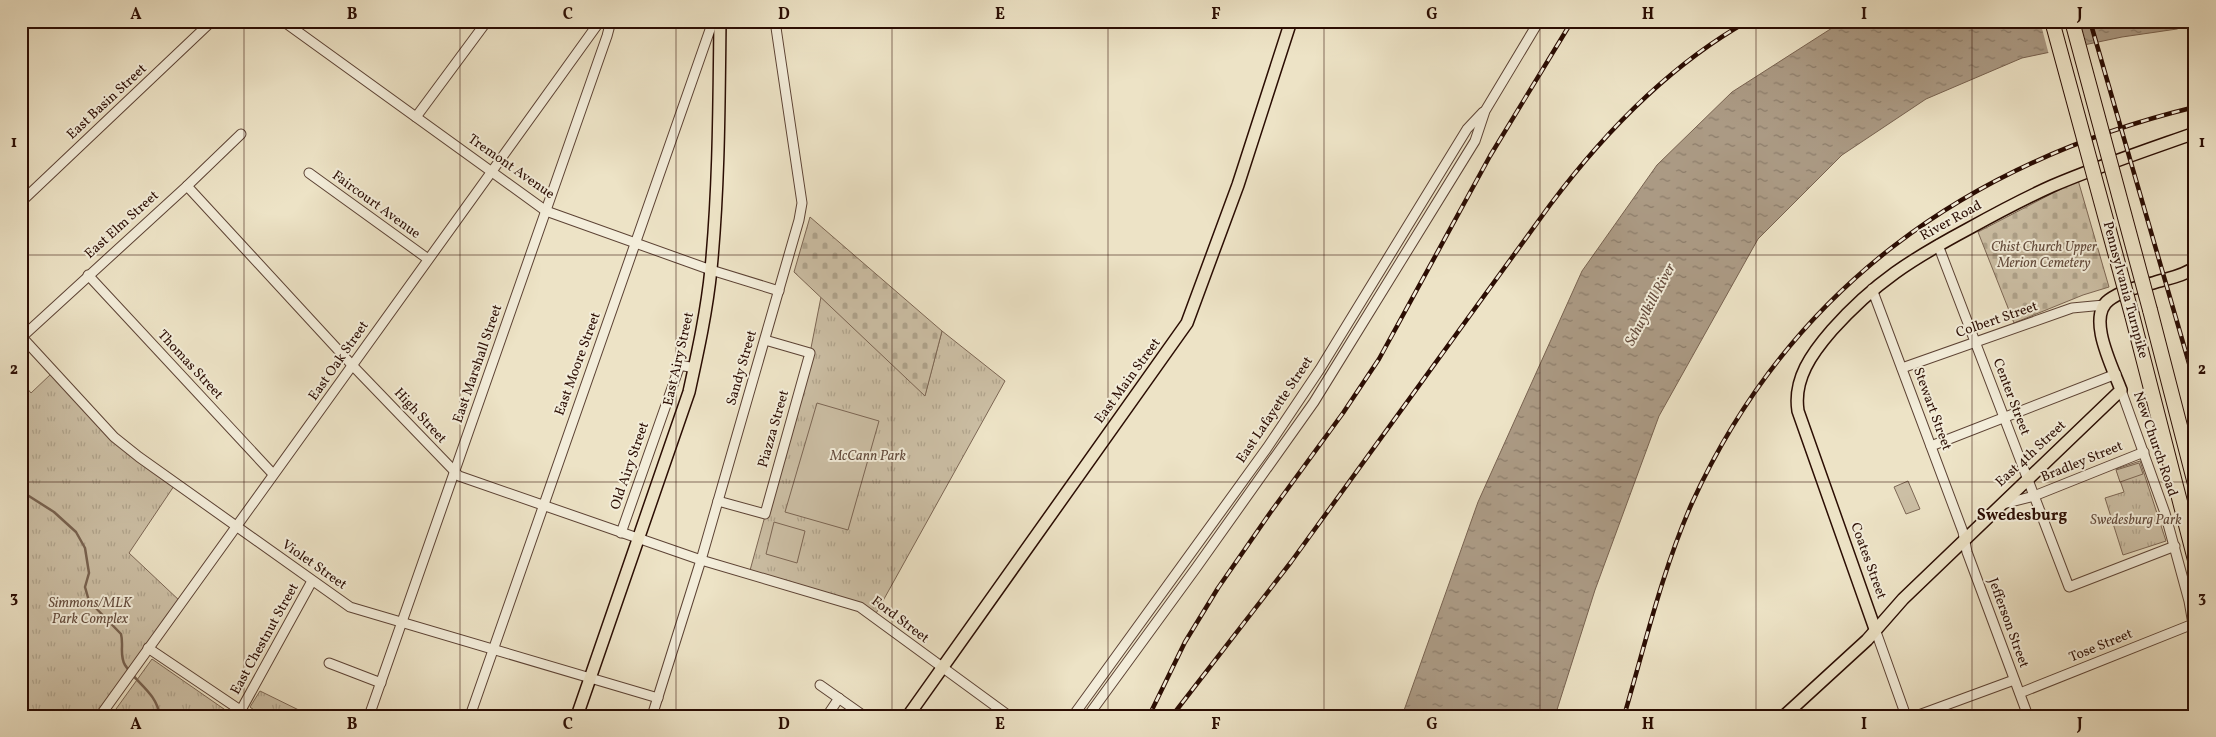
<svg xmlns="http://www.w3.org/2000/svg" width="2216" height="737" font-family="Vollkorn,serif">
	<defs>
		<pattern id="grass-tufts" width="24" height="20" patternUnits="userSpaceOnUse" patternTransform="scale(1.25)"><rect width="24" height="20" fill="#ccbfa5"/><path d="M3 7l-1-3M5 7V3M7 7l1-3M15 17l-1-3M17 17v-4M19 17l1-3" fill="none" stroke="#afa38c"/></pattern>
		<pattern id="cemetery-stones" width="16" height="16" patternUnits="userSpaceOnUse" patternTransform="scale(1.25)"><rect width="16" height="16" fill="#ccbfa5"/><path d="M2 7V4a2 2 0 0 1 4 0v3zM10 15v-3a2 2 0 0 1 4 0v3z" fill="#afa38c"/></pattern>
		<pattern id="water-ripples" width="26" height="14" patternUnits="userSpaceOnUse" patternTransform="scale(1.25)"><rect width="26" height="14" fill="#ab9a84"/><path d="M2 4q2-2 4 0t4 0M15 11q2-2 4 0t4 0" fill="none" stroke="#8b7c6a"/></pattern>
	</defs>
	<rect width="100%" height="100%" fill="#ede3c6"/>
	<filter id="stains"><feTurbulence type="fractalNoise" baseFrequency=".004" numOctaves="4"/><feColorMatrix values="0 0 0 0 .2 0 0 0 0 .09 0 0 0 0 .02 0 0 0 .5 -.17"/></filter>
	<radialGradient id="worn" r=".72"><stop offset=".6" stop-color="#630" stop-opacity="0"/><stop offset="1" stop-color="#630" stop-opacity=".3"/></radialGradient>
	<g fill="url(#grass-tufts)" stroke="#7c6654">
		<path d="M821,297L925,395L942,331L1005,381L874,617L860,607L749,574L810,353Z"/>
		<path d="M51,374L174,486L129,553L181,602L100,716H30L21,707V381L31,393Z"/>
		<path d="M2140,461L2166,541L2123,555L2105,498L2124,492L2116,469Z"/>
		<path d="M152,659L234,716H111Z"/>
		<path d="M260,691L311,716H262L250,707Z"/>
	</g>
	<g fill="url(#cemetery-stones)" stroke="#7c6654">
		<path d="M2078,180L2109,287L2083,295L2014,323L1978,232Z"/>
		<path d="M810,217L942,331L925,396L794,272Z"/>
	</g>
	<g fill="#ccbfa5" stroke="#7c6654">
		<path d="M817,403L879,421L848,530L785,512Z"/>
		<path d="M2139,463L2143,474L2120,482L2116,470Z"/>
		<path d="M1908,481L1920,509L1906,514L1894,487Z"/>
		<path d="M774,522L805,531L797,563L766,554Z"/>
	</g>
	<path fill="url(#water-ripples)" stroke="#786250" d="M1843,21H2195L2177,29L2122,37L2022,58L1926,99L1842,155L1758,239L1659,416L1595,590L1555,716H1402L1478,502L1582,271L1657,165L1732,92Z"/>
	<path fill="#ede3c6" d="M2040,21H2080L2087,47L2049,55Z"/>
	<g fill="none" stroke-linecap="round" stroke-linejoin="round">
		<path stroke="#786250" stroke-width="2.5" d="M21,491L54,512L76,532L85,548L89,573L85,587L89,601L121,634C124,645 119,655 125,665C137,684 156,692 160,716"/>
		<g stroke="#5c4234" stroke-width="11">
			<g id="minor">
				<path d="M283,21L546,211L711,270L779,291"/>
				<path d="M416,117L487,21"/>
				<path d="M309,173L428,259"/>
				<path d="M187,186L352,365L459,476L701,560L860,607L1009,716"/>
				<path d="M21,202L212,21"/>
				<path d="M1938,245L2069,587L2175,546"/>
				<path d="M88,275L273,474"/>
				<path d="M1872,289L1963,532L1967,552L2028,716"/>
				<path d="M21,336L114,437L139,457L350,607L658,698"/>
				<path d="M22,337L187,186L241,134"/>
				<path d="M1902,368L2072,308L2104,305"/>
				<path d="M1931,446L2116,374"/>
				<path d="M718,501L765,514L810,353L765,340"/>
				<path d="M2003,504L2034,496L2144,452"/>
				<path d="M621,533L680,365L694,368"/>
				<path d="M1875,629L1906,716"/>
				<path d="M148,648L249,716"/>
				<path d="M329,663L381,683"/>
				<path d="M820,685L864,716"/>
				<path d="M2020,693L2193,624L2189,601L2165,513L2121,390"/>
				<path d="M241,710L312,581"/>
				<path d="M100,716L600,21"/>
				<path d="M369,716L607,36L611,21"/>
				<path d="M470,716L713,21"/>
				<path d="M652,716L701,560L799,220L802,203L775,21"/>
				<path d="M827,716L839,698"/>
				<path d="M1073,716L1267,448L1320,369L1467,129L1483,112"/>
				<path d="M1088,716L1196,568L1314,402L1475,141L1485,111L1539,21"/>
				<path d="M1916,716L2014,680"/>
			</g>
		</g>
		<g stroke="#2b0d03" stroke-width="14">
			<g id="major">
				<path d="M1875,629L1798,411C1793,379 1812,353 1832,330C1875,282 1912,259 1968,229C1995,214 2023,199 2052,186C2099,166 2147,150 2195,133"/>
				<path d="M577,716L689,392C698,351 707,310 711,269C719,186 719,104 720,21"/>
				<path d="M908,716L1187,323L1238,185L1291,21"/>
				<path d="M1784,716L1867,640L1903,599L2121,390C2113,368 2086,317 2109,300C2122,290 2140,287 2156,282C2169,278 2184,276 2195,267"/>
			</g>
		</g>
		<g stroke="#2b0d03" stroke-width="16">
			<g id="highway">
				<path d="M2150,310L2195,484"/>
				<path d="M2132,315L2195,560"/>
			</g>
		</g>
		<use href="#minor" stroke="#f3edda" stroke-width="9"/>
		<use href="#major" stroke="#ede3c6" stroke-width="11"/>
		<use href="#highway" stroke="#ede3c6" stroke-width="14"/>
		<g stroke="#2b0d03" stroke-width="4.5">
			<g id="rail">
				<path d="M2090,21L2195,384"/>
				<path d="M1149,716L1185,642L1218,588L1270,513L1343,413L1379,359L1490,156L1572,21"/>
				<path d="M1172,716L1291,562L1550,205C1604,133 1668,66 1748,21"/>
				<path d="M1624,716C1645,645 1662,571 1692,503C1790,288 1968,162 2195,107"/>
			</g>
		</g>
		<use href="#rail" stroke="#f3edda" stroke-width="2.5" stroke-dasharray="8" stroke-linecap="butt"/>
		<g stroke="#2b0d03" stroke-width="16" stroke-linecap="butt">
			<g id="highway-bridge">
				<path d="M2052,21L2132,315"/>
				<path d="M2072,21L2150,310"/>
			</g>
		</g>
		<use href="#highway-bridge" stroke="#ede3c6" stroke-width="14"/>
	</g>
	<path fill="none" stroke="#2b0d03" stroke-width="1" stroke-opacity="0.55" d="M244,21V716M460,21V716M676,21V716M892,21V716M1108,21V716M1324,21V716M1540,21V716M1756,21V716M1972,21V716M21,255H2195M21,482H2195"/>
	<g text-anchor="middle" dominant-baseline="central" stroke-width="4" stroke-linejoin="round" paint-order="stroke">
		<g font-size="14" fill="#2b0d03" stroke="#f3edda">
			<text transform="translate(107 102) rotate(-43)">East Basin Street</text>
			<text transform="translate(511 167) rotate(35)">Tremont Avenue</text>
			<text transform="translate(376 205) rotate(36)">Faircourt Avenue</text>
			<text transform="translate(1951 221) rotate(-29)">River Road</text>
			<text transform="translate(122 225) rotate(-42)">East Elm Street</text>
			<text transform="translate(2125 290) rotate(75)">Pennsylvania Turnpike</text>
			<text transform="translate(1997 320) rotate(-19)">Colbert Street</text>
			<text transform="translate(679 359) rotate(-77)">East Airy Street</text>
			<text transform="translate(339 361) rotate(-55)">East Oak Street</text>
			<text transform="translate(478 364) rotate(-71)">East Marshall Street</text>
			<text transform="translate(578 364) rotate(-70)">East Moore Street</text>
			<text transform="translate(190 365) rotate(47)">Thomas Street</text>
			<text transform="translate(742 368) rotate(-74)">Sandy Street</text>
			<text transform="translate(1128 381) rotate(-54)">East Main Street</text>
			<text transform="translate(2011 397) rotate(69)">Center Street</text>
			<text transform="translate(1932 409) rotate(70)">Stewart Street</text>
			<text transform="translate(1275 410) rotate(-56)">East Lafayette Street</text>
			<text transform="translate(420 416) rotate(47)">High Street</text>
			<text transform="translate(774 429) rotate(-74)">Piazza Street</text>
			<text transform="translate(2155 444) rotate(71)">New Church Road</text>
			<text transform="translate(2031 454) rotate(-43)">East 4th Street</text>
			<text transform="translate(2082 462) rotate(-22)">Bradley Street</text>
			<text transform="translate(630 466) rotate(-71)">Old Airy Street</text>
			<text transform="translate(1868 561) rotate(70)">Coates Street</text>
			<text transform="translate(314 565) rotate(35)">Violet Street</text>
			<text transform="translate(900 620) rotate(37)">Ford Street</text>
			<text transform="translate(2008 623) rotate(70)">Jefferson Street</text>
			<text transform="translate(265 639) rotate(-61)">East Chestnut Street</text>
			<text transform="translate(2101 646) rotate(-22)">Tose Street</text>
		</g>
		<g font-size="14" font-style="italic" fill="#634b3c" stroke="#f3edda">
			<text x="2044" y="247">Chist Church Upper<tspan x="2044" dy="16">Merion Cemetery</tspan></text>
			<text x="868" y="456">McCann Park</text>
			<text x="2136" y="520">Swedesburg Park</text>
			<text x="90" y="603">Simmons/MLK<tspan x="90" dy="16">Park Complex</tspan></text>
		</g>
		<g font-size="15" font-style="italic" fill="#654c3d" stroke="#f3edda">
			<text transform="translate(1651 305) rotate(-62)">Schuylkill River</text>
		</g>
		<g font-size="16" font-weight="bold" fill="#2b0d03" stroke="#f3edda">
			<text x="2022" y="516">Swedesburg</text>
		</g>
	</g>
	<rect width="2216" height="737" fill="none" stroke="#ede3c6" stroke-width="55"/>
	<rect x="28" y="28" width="2160" height="682" fill="none" stroke="#2b0d03" stroke-width="2"/>
	<g font-size="16" text-anchor="middle" font-weight="bold" fill="#2b0d03">
		<text x="136" y="19">A</text>
		<text x="352" y="19">B</text>
		<text x="568" y="19">C</text>
		<text x="784" y="19">D</text>
		<text x="1000" y="19">E</text>
		<text x="1216" y="19">F</text>
		<text x="1432" y="19">G</text>
		<text x="1648" y="19">H</text>
		<text x="1864" y="19">I</text>
		<text x="2080" y="19">J</text>
		<text x="14" y="147">1</text>
		<text x="2202" y="147">1</text>
		<text x="14" y="374">2</text>
		<text x="2202" y="374">2</text>
		<text x="14" y="602">3</text>
		<text x="2202" y="602">3</text>
		<text x="136" y="729">A</text>
		<text x="352" y="729">B</text>
		<text x="568" y="729">C</text>
		<text x="784" y="729">D</text>
		<text x="1000" y="729">E</text>
		<text x="1216" y="729">F</text>
		<text x="1432" y="729">G</text>
		<text x="1648" y="729">H</text>
		<text x="1864" y="729">I</text>
		<text x="2080" y="729">J</text>
	</g>
	<rect width="100%" height="100%" filter="url(#stains)"/>
	<rect width="100%" height="100%" fill="url(#worn)"/>
</svg>
